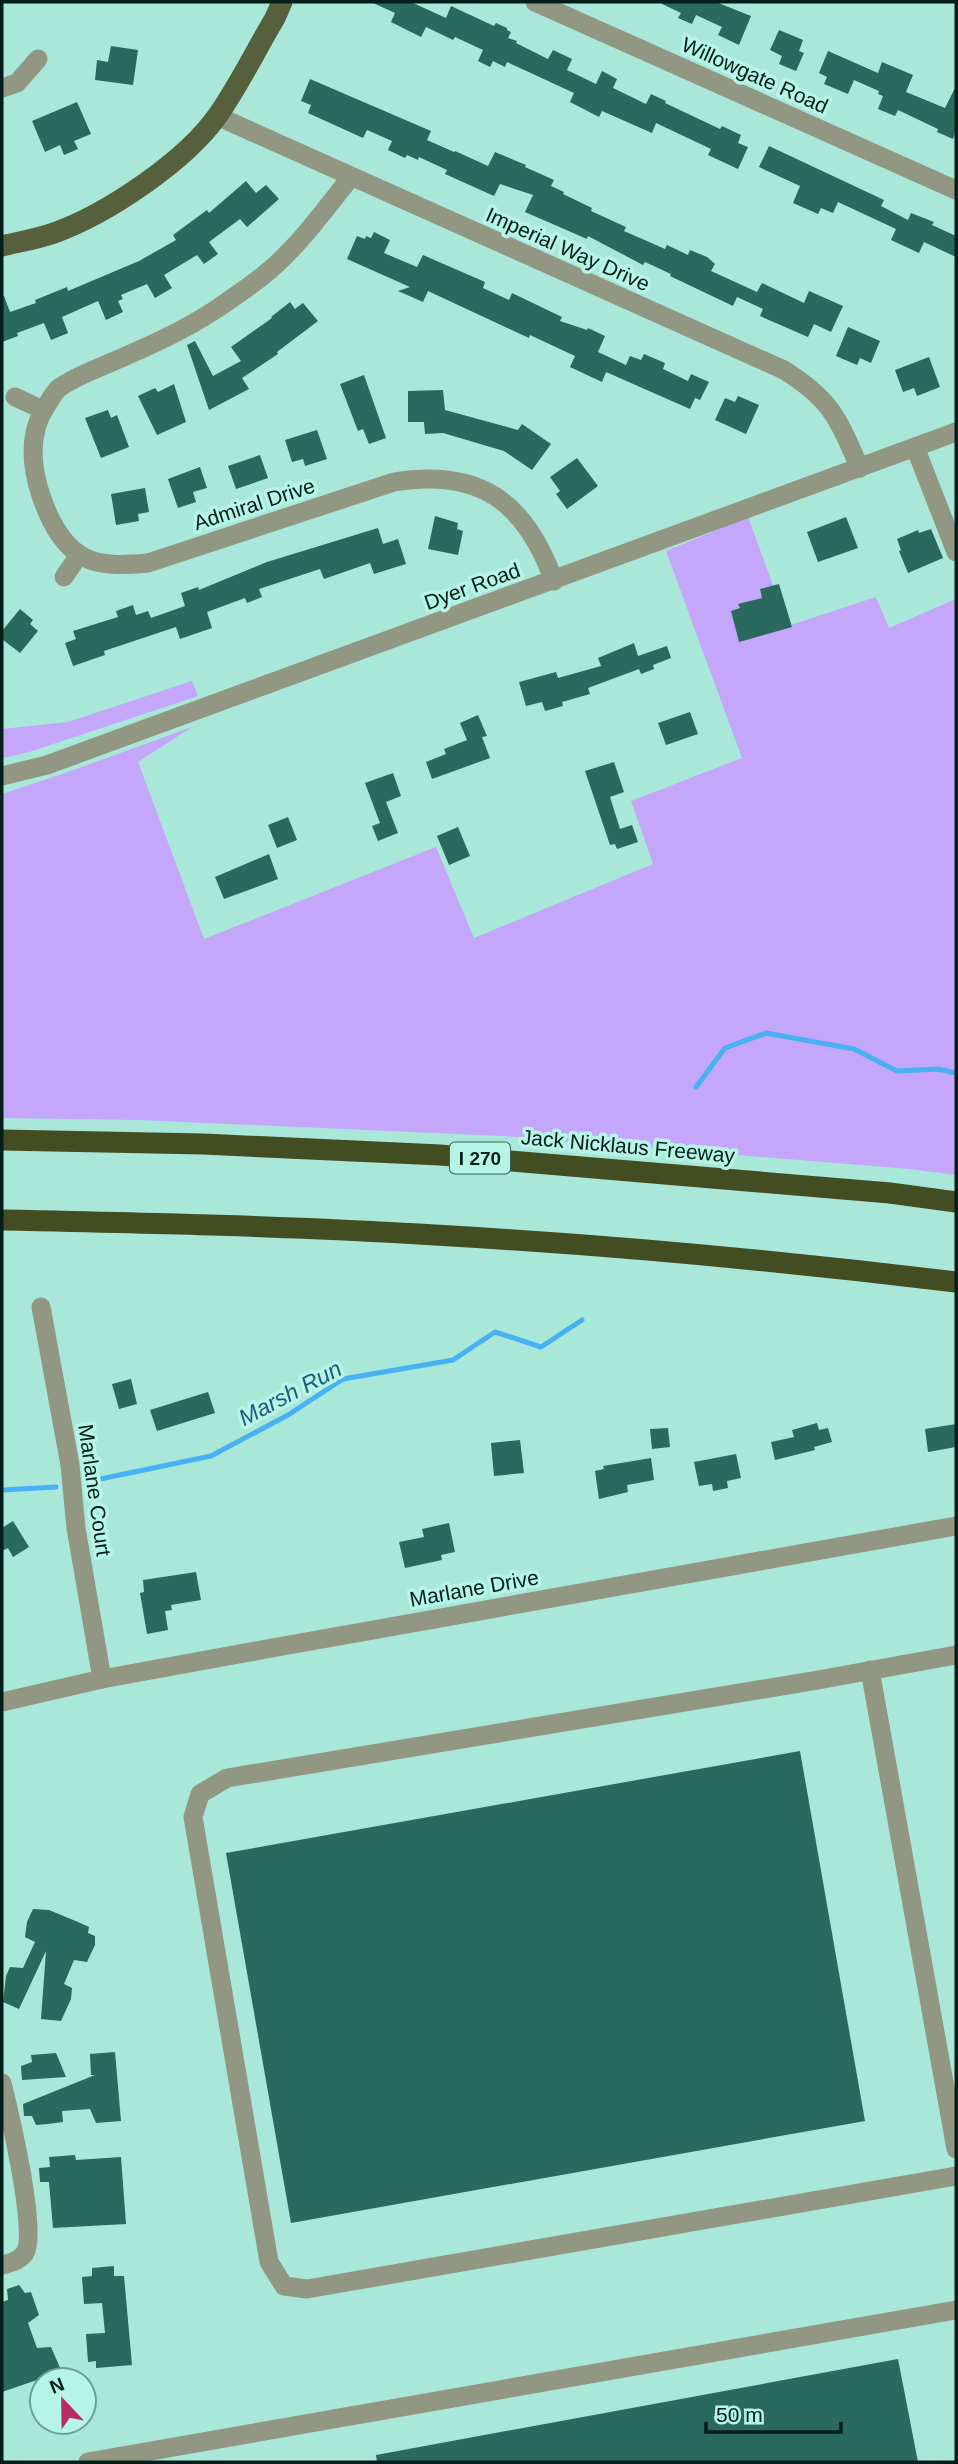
<svg xmlns="http://www.w3.org/2000/svg" width="958" height="2464" font-family="Helvetica,sans-serif">
	<rect width="100%" height="100%" fill="#a9e7d9"/>
	<g fill="#c4a7fa">
		<path d="M748,517L788,626L876,597L889,628L956,599V1175L909,1169L502,1136L139,1120L2,1118V794L68,772L192,727L138,762L204,939L436,847L474,938L653,864L631,801L742,758L666,551Z"/>
		<path d="M192,681L198,696L26,753L2,758V729L68,722Z"/>
	</g>
	<g fill="none" stroke-linecap="round" stroke-linejoin="round">
		<g stroke="#47b1f3" stroke-width="5">
			<path d="M696,1087L725,1048L766,1033L854,1049L897,1071L938,1069L956,1073"/>
			<path d="M86,1482L211,1456L288,1415L343,1379L453,1360L495,1332L541,1347L582,1320"/>
			<path d="M2,1490L56,1487"/>
		</g>
	</g>
	<g fill="#29695e">
		<path d="M371,2H411L446,18L451,6L494,26L496,23L507,28V30L511,32L508,38L517,41L516,43L548,59L553,50L572,59L567,70L596,84L602,71L617,79L613,88L646,104L651,94L666,101L665,103L720,129L722,126L741,135L738,143L748,147L738,169L708,155L711,149L656,123L652,133L602,111L599,117L570,102L574,93L507,62L505,67L493,61L490,67L478,61L483,50L455,37L453,40L426,27L421,37L391,22L395,13Z"/>
		<path d="M658,2H716L751,16L739,45L718,35L722,27L696,15L692,24L678,18L681,13Z"/>
		<path d="M779,30L803,40L799,51L804,53L796,71L779,64L782,56L770,50Z"/>
		<path d="M111,46L138,50L133,85L95,80L97,60L108,62Z"/>
		<path d="M828,51L878,73L882,62L913,75L906,92L945,108L956,86V130L953,139L937,132L938,129L898,110L895,116L878,109L883,96L878,94L879,91L854,80L848,94L824,84L827,77L819,73Z"/>
		<path d="M310,79L431,131L427,140L454,152L455,151L488,166L495,152L526,165L525,167L554,180L551,186L564,192L563,194L592,208L591,211L626,227L624,231L665,249L667,245L688,255L690,250L707,257L715,264L711,271L757,292L762,283L804,303L809,291L843,306L831,332L814,324L808,337L760,316L763,309L737,297L733,306L670,276L671,274L645,262L643,265L588,236L587,239L525,212L533,195L500,184L494,196L445,174L447,170L419,157L418,160L407,155L405,158L388,150L392,141L367,130L363,138L308,113L311,105L301,101Z"/>
		<path d="M77,102L91,134L74,141L78,149L64,155L60,145L45,152L32,121Z"/>
		<path d="M769,146L884,200L881,206L908,220L911,213L934,222L932,225L956,236V257L924,242L919,253L891,240L896,229L838,202L833,213L821,208L818,214L793,203L800,186L759,167Z"/>
		<path d="M246,181L256,193L266,185L279,199L247,227L240,219L209,242L218,254L204,264L197,255L164,275L172,288L155,298L147,284L121,295L123,299L118,301L123,312L106,320L98,301L62,317L68,333L51,340L44,323L17,333L18,336L2,342V296H4L10,312L36,303L35,300L67,287L68,291L139,261L176,240L173,235L207,210L209,213Z"/>
		<path d="M374,232L390,240L384,253L417,267L423,255L485,282L483,288L509,300L512,293L562,317L560,321L587,330L588,328L605,336L598,352L626,365L630,356L641,360L644,354L665,363L663,369L688,381L691,374L709,382L700,400L695,398L690,409L606,372L602,382L570,367L575,356L530,335L529,338L428,291L423,302L398,291L410,287L347,259L357,236L365,239L366,236L371,238Z"/>
		<path d="M290,302L295,309L303,303L318,321L277,352L278,354L242,378L249,389L209,410L187,345L195,341L213,376L241,361L231,347L272,318L271,317Z"/>
		<path d="M848,327L880,341L871,363L860,358L857,365L836,356Z"/>
		<path d="M929,357L940,387L917,396L914,388L903,392L895,370Z"/>
		<path d="M364,375L386,438L369,444L363,429L358,431L340,384Z"/>
		<path d="M174,384L186,422L157,435L138,396L155,388L158,392Z"/>
		<path d="M443,390L445,410L518,430L522,424L551,444L532,470L504,451L443,433L425,434L424,422H408V391Z"/>
		<path d="M738,396L759,405L746,434L715,420L725,398L735,402Z"/>
		<path d="M108,410L111,418L117,415L129,447L101,458L85,418Z"/>
		<path d="M317,430L327,459L305,466L303,459L292,462L285,440Z"/>
		<path d="M260,455L268,478L236,489L228,466Z"/>
		<path d="M577,458L598,486L567,509L556,494L560,491L550,477Z"/>
		<path d="M200,467L207,488L193,492L196,502L178,508L168,479Z"/>
		<path d="M145,488L149,512L138,514L139,521L116,525L111,494Z"/>
		<path d="M435,516L458,523L457,529L463,531L458,555L428,549Z"/>
		<path d="M846,517L858,548L818,562L807,532Z"/>
		<path d="M378,528L383,544L398,539L406,564L374,574L370,563L324,579L320,569L259,589L262,597L247,603L245,598L207,612L212,628L180,639L176,627L104,651L105,655L73,666L65,643L76,639L73,631L118,617L116,611L133,605L136,615L148,611L151,618L185,606L181,593L198,587L199,590L267,562Z"/>
		<path d="M931,529L943,558L908,573L899,551L901,550L897,539L918,530L919,533Z"/>
		<path d="M779,584L792,627L739,642L731,611L740,608L738,604L762,598L760,589Z"/>
		<path d="M20,609L33,620L30,624L38,631L20,653L2,639V631Z"/>
		<path d="M634,643L638,656L667,646L671,658L653,665L654,669L641,674L639,669L588,688L590,694L562,702L563,706L545,711L542,702L526,706L519,682L556,672L558,678L601,666L598,658Z"/>
		<path d="M690,712L698,734L666,745L658,723Z"/>
		<path d="M478,715L487,736L482,737L490,758L432,779L426,762L446,754L444,749L467,740L460,723Z"/>
		<path d="M614,762L624,792L610,797L620,829L632,825L638,842L617,849L615,844L610,845L585,771Z"/>
		<path d="M393,773L401,796L386,802L398,833L378,841L372,826L380,823L365,783Z"/>
		<path d="M288,817L297,840L277,848L268,825Z"/>
		<path d="M458,827L470,856L449,865L437,836Z"/>
		<path d="M269,854L278,879L224,899L215,877Z"/>
		<path d="M131,1379L137,1404L119,1409L112,1384Z"/>
		<path d="M208,1392L215,1413L157,1431L150,1410Z"/>
		<path d="M817,1423L819,1430L828,1428L832,1442L814,1447L815,1450L775,1460L771,1442L794,1437L792,1430Z"/>
		<path d="M956,1424V1447L928,1452L925,1429Z"/>
		<path d="M668,1428L670,1447L652,1449L650,1429Z"/>
		<path d="M520,1440L524,1473L494,1476L491,1443Z"/>
		<path d="M736,1454L741,1478L727,1481L728,1488L713,1491L712,1484L699,1486L694,1462Z"/>
		<path d="M651,1458L654,1480L627,1485L628,1492L599,1499L595,1471L604,1469L603,1466Z"/>
		<path d="M13,1521L29,1547L13,1557L8,1548L2,1551V1528Z"/>
		<path d="M449,1523L455,1552L441,1555L442,1560L405,1568L399,1542L424,1537L422,1529Z"/>
		<path d="M196,1572L201,1600L171,1605L172,1610L165,1611L168,1630L147,1634L140,1593L144,1592L143,1580Z"/>
		<path d="M800,1751L865,2121L291,2223L226,1853Z"/>
		<path d="M33,1909L49,1910L78,1922L89,1927L88,1933L95,1936V1945L87,1962L74,1960L64,1984L72,1988L71,1999L61,2021L41,2019L46,1951L19,2009L3,2002L6,1976L10,1967L23,1968L35,1942L25,1937L27,1922Z"/>
		<path d="M115,2052L121,2121L96,2123L90,2109L62,2111L63,2122L48,2124L36,2125L32,2116H24L23,2104L95,2075H91L90,2054Z"/>
		<path d="M56,2053L66,2077L22,2080L21,2066L32,2062L31,2055Z"/>
		<path d="M75,2155L76,2160L121,2157L126,2224L53,2228L49,2182H40L39,2168L50,2167L49,2157Z"/>
		<path d="M114,2266V2276H124L132,2365L96,2368V2361L88,2362L86,2334L105,2333L102,2303L84,2304L82,2277L92,2276V2268Z"/>
		<path d="M19,2285L25,2293L31,2292L39,2315L28,2323L37,2348L51,2347L61,2370L54,2375V2380H37L2,2392V2302L8,2300L7,2289Z"/>
		<path d="M898,2359L918,2462H377L376,2455Z"/>
	</g>
	<g fill="none" stroke-linecap="round" stroke-linejoin="round">
		<g stroke="#919783" stroke-width="19">
			<path d="M535,2L956,190"/>
			<path d="M2,88L17,83L38,59"/>
			<path d="M217,116L784,370C833,401 837,418 860,468"/>
			<path d="M351,177C326,208 301,243 271,269C254,284 234,297 215,310C183,331 147,347 112,362C94,370 74,377 59,388C54,392 50,400 47,405C23,439 34,485 51,520C74,566 102,567 148,563L394,482C479,468 525,501 554,581"/>
			<path d="M15,397L43,410"/>
			<path d="M915,447L956,552"/>
			<path d="M64,577L79,555"/>
			<path d="M2,776L47,765L956,432"/>
			<path d="M41,1307L70,1465L76,1528L102,1679"/>
			<path d="M956,1655L818,1680L227,1778L200,1794L193,1817L269,2262L284,2286L307,2289L956,2176"/>
			<path d="M870,1670L956,2149"/>
			<path d="M2,1702L102,1679L272,1648L956,1526"/>
			<path d="M2,2083C9,2111 38,2233 25,2253C19,2261 10,2263 2,2265"/>
			<path d="M88,2462L956,2310"/>
		</g>
		<path stroke="#57603c" stroke-width="21" d="M2,246C19,242 37,239 54,233C107,214 186,161 218,115C239,85 256,50 275,18L282,2"/>
		<g stroke="#434d22" stroke-width="21">
			<path d="M2,1140L203,1144L440,1155L890,1193L956,1202"/>
			<path d="M2,1220C146,1223 291,1226 435,1235C609,1245 783,1261 956,1282"/>
		</g>
	</g>
	<g text-anchor="middle" dominant-baseline="central" stroke-width="7" stroke-linejoin="round" paint-order="stroke">
		<rect fill="#b6f4e6" stroke="#3a5e56" stroke-width="2" x="450" y="1142.5" width="60" height="31" rx="5"/>
		<g font-size="19" font-weight="bold" fill="#051e19">
			<text x="480" y="1158">I 270</text>
		</g>
		<g font-size="21" fill="#051e19" stroke="#b6f4e6">
			<text transform="translate(755 75) rotate(24)">Willowgate Road</text>
			<text transform="translate(568 249) rotate(24)">Imperial Way Drive</text>
			<text transform="translate(254 504) rotate(-18)">Admiral Drive</text>
			<text transform="translate(472 586) rotate(-20)">Dyer Road</text>
			<text transform="translate(628 1146) rotate(5)">Jack Nicklaus Freeway</text>
			<text transform="translate(95 1490) rotate(82)">Marlane Court</text>
			<text transform="translate(474 1588) rotate(-10)">Marlane Drive</text>
		</g>
		<g font-size="23" font-style="italic" fill="#23597c" stroke="#b6f4e6">
			<text transform="translate(290 1393) rotate(-28)">Marsh Run</text>
		</g>
	</g>
	<rect width="958" height="2464" fill="none" stroke="#051e19" stroke-width="7"/>
	<g transform="translate(63 2401) rotate(338)"><circle r="33" fill="#b6f4e6" stroke="#6f9e94" stroke-width="2"/>
	<path d="M0-5L12 26L0 18L-12 26Z" fill="#b72c67"/>
	<text y="-10" font-size="19" font-weight="bold" text-anchor="middle" fill="#051e19">N</text>
	</g>
	<path d="M706 2422v10h135v-10" fill="none" stroke="#051e19" stroke-width="3.5"/>
	<text x="716" y="2422" font-size="21" fill="#051e19" stroke="#b6f4e6" stroke-width="5" paint-order="stroke">50 m</text>
</svg>
